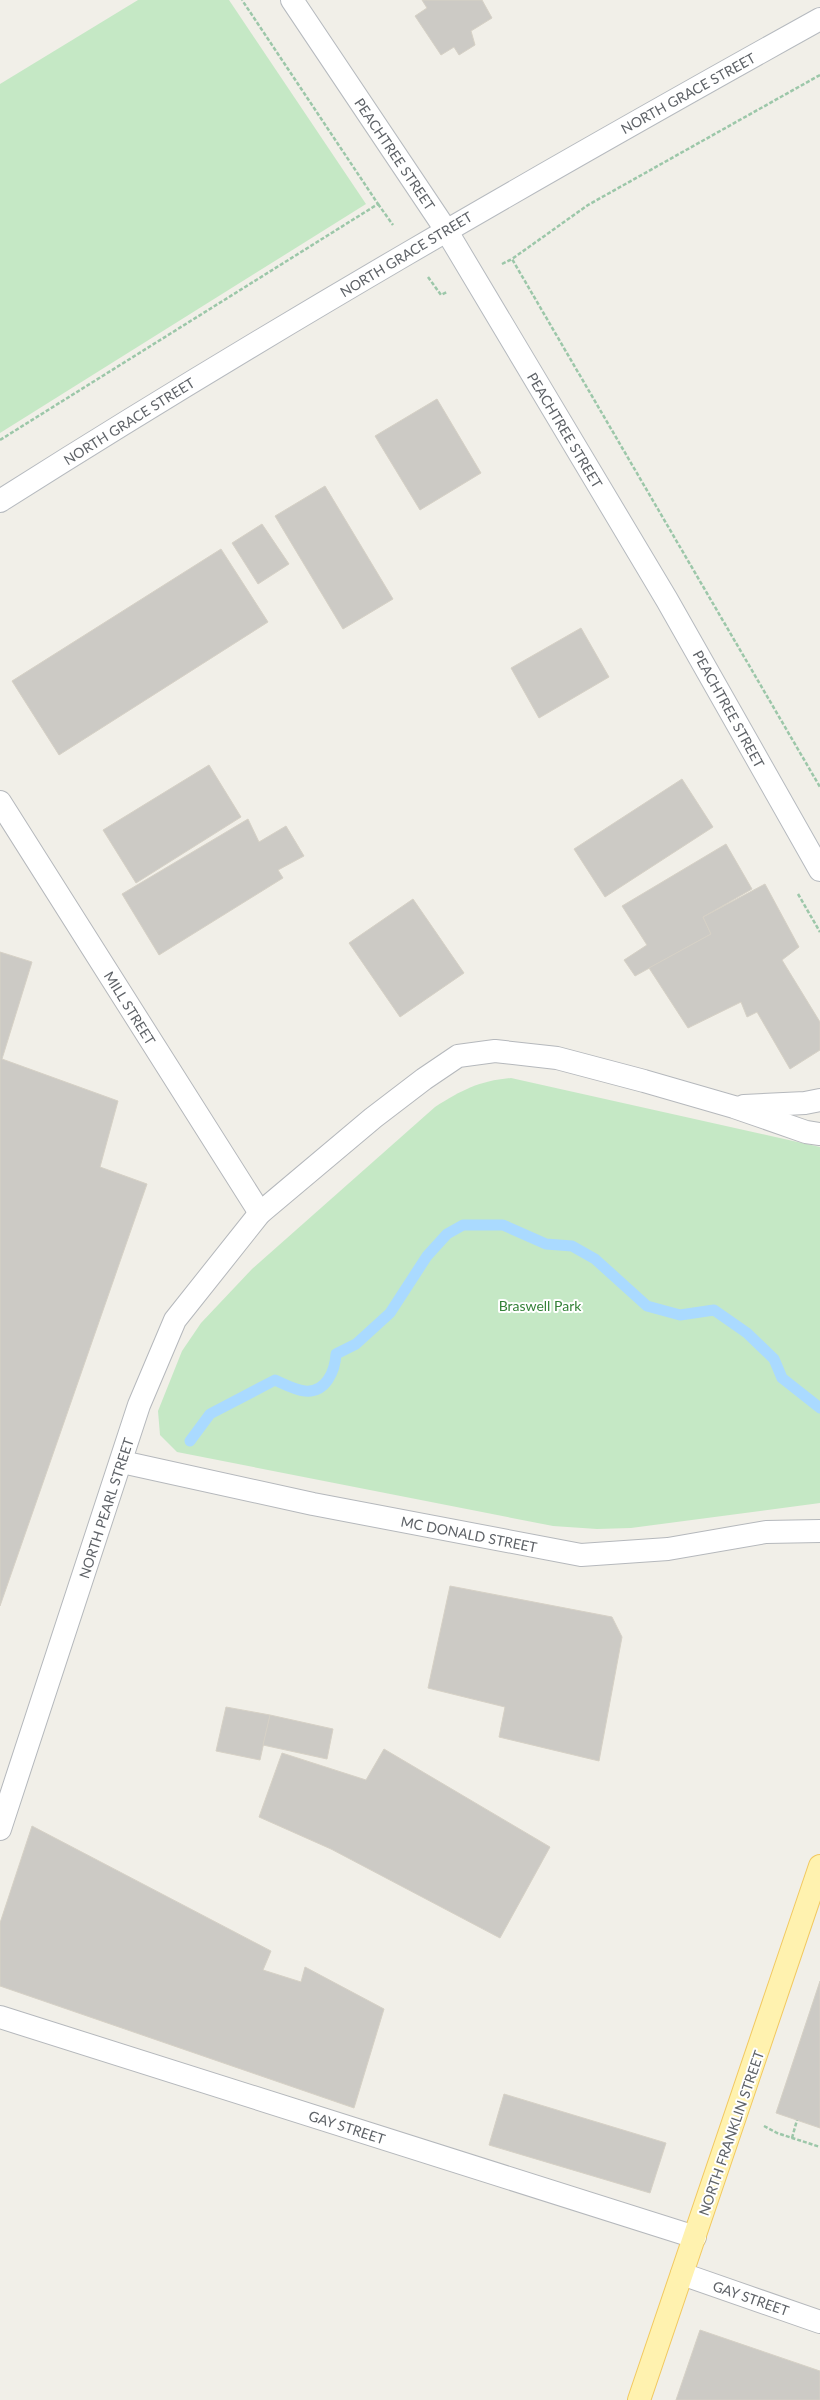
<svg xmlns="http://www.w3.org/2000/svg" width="820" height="2400" font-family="Lato,sans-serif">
	<rect width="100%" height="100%" fill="#f1efe8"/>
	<g fill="#c5e8c5">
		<path d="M138,0H229L366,204L0,433V84Z"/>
		<path d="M511,1078L820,1147V1503L631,1528L597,1529L553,1526L177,1452L160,1435L158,1411L182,1351L201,1323L252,1269L435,1107C462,1090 479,1081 511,1078Z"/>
	</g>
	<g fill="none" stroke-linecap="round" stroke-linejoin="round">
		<path stroke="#aadaff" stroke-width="11" d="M190,1441L210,1414L275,1380C284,1384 295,1390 305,1391C326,1393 335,1371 336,1354L356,1344L390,1313L427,1256L447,1234L463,1225H503L546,1244L572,1246L595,1259L647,1306L680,1315L714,1310L747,1333L774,1359L782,1378L820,1408"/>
	</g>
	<g fill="#cccac5" stroke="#d6d1c6">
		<path d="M422,0H482L492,18L471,31L475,45L459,55L454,47L441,55L415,16L427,8Z"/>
		<path d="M437,399L481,473L420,510L375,436Z"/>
		<path d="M325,486L393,599L343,629L275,516Z"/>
		<path d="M262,524L289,564L258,584L232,543Z"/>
		<path d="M221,549L268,622L59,755L12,681Z"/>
		<path d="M581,628L609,677L539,718L511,668Z"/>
		<path d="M209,765L241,817L136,883L103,830Z"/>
		<path d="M682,779L713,827L605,897L574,849Z"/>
		<path d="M248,819L259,842L286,826L304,856L278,870L283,878L159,955L122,894Z"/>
		<path d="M726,844L752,889L703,917L711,934L635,976L624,960L647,945L622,906Z"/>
		<path d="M765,884L799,947L782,960L820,1022V1050L790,1069L757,1012L747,1017L741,1002L688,1028L649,968L711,934L703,917Z"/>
		<path d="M413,899L464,973L400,1017L349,943Z"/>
		<path d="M0,952L32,962L2,1059L118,1101L100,1167L147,1184L0,1606Z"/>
		<path d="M450,1586L612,1617L622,1637L599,1761L499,1737L505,1707L428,1688Z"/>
		<path d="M226,1707L270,1715L260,1760L216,1751Z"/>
		<path d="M270,1715L333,1729L327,1759L263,1745Z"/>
		<path d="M384,1749L550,1847L500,1938L331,1849L259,1817L282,1753L366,1780Z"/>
		<path d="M32,1826L271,1951L263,1970L301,1982L305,1967L384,2009L354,2108L0,1986V1923Z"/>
		<path d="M820,1981V2128L776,2113Z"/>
		<path d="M504,2094L666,2143L650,2193L489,2145Z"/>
		<path d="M700,2330L820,2371V2400H676Z"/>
	</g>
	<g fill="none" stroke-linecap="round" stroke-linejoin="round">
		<g stroke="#b5b8bc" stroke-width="24">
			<g id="minor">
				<path d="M0,802L260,1213"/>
				<path d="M744,1106L805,1103L820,1100"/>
				<path d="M122,1462L313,1504L581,1555L668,1549L766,1532L820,1531"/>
				<path d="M0,1829L139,1405L175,1320L260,1213L373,1118L424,1079L458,1056L495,1051L557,1058L644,1081L734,1107L806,1132L820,1134"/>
				<path d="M0,2017L695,2237"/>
				<path d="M682,2274L820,2322"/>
			</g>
		</g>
		<g stroke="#b6babf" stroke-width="24">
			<g id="secondary">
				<path d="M292,0L446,230L667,600L820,870"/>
				<path d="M0,501C268,331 543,173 820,19"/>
			</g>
		</g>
		<g stroke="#f2c960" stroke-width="24">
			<path id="primary" d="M639,2400L820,1866"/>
		</g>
		<g stroke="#9cc7a9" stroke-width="2.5" stroke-dasharray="4 2" stroke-linecap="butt">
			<path d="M820,75L588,205L512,259L820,787"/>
			<path d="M378,204L393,225"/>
			<path d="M502,264L512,259"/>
			<path d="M428,277L441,295L447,292"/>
			<path d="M0,440L378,204L242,0"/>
			<path d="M798,894L820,932"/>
			<path d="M764,2126L777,2133L820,2147"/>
			<path d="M792,2138L797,2120"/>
		</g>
		<use href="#minor" stroke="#fff" stroke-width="22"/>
		<use href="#secondary" stroke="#fff" stroke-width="22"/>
		<use href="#primary" stroke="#fff2af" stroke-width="22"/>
	</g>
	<g text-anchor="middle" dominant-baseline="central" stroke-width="4" stroke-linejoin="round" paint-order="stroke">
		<g font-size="14" fill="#5f6368" stroke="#fff">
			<text transform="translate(688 93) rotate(-29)">NORTH GRACE STREET</text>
			<text transform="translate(395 154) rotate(56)">PEACHTREE STREET</text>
			<text transform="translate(406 254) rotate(-31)">NORTH GRACE STREET</text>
			<text transform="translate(129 421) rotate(-32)">NORTH GRACE STREET</text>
			<text transform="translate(565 430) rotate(59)">PEACHTREE STREET</text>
			<text transform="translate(729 709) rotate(61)">PEACHTREE STREET</text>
			<text transform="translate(130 1008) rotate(58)">MILL STREET</text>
			<text transform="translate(106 1508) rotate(-72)">NORTH PEARL STREET</text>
			<text transform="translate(469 1534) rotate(11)">MC DONALD STREET</text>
			<text transform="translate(347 2127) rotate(18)">GAY STREET</text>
			<text transform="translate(731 2133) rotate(-71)">NORTH FRANKLIN STREET</text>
			<text transform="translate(751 2298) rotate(19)">GAY STREET</text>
		</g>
		<g font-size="14" fill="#348238" stroke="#fff">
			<text x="540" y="1305">Braswell Park</text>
		</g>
	</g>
</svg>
